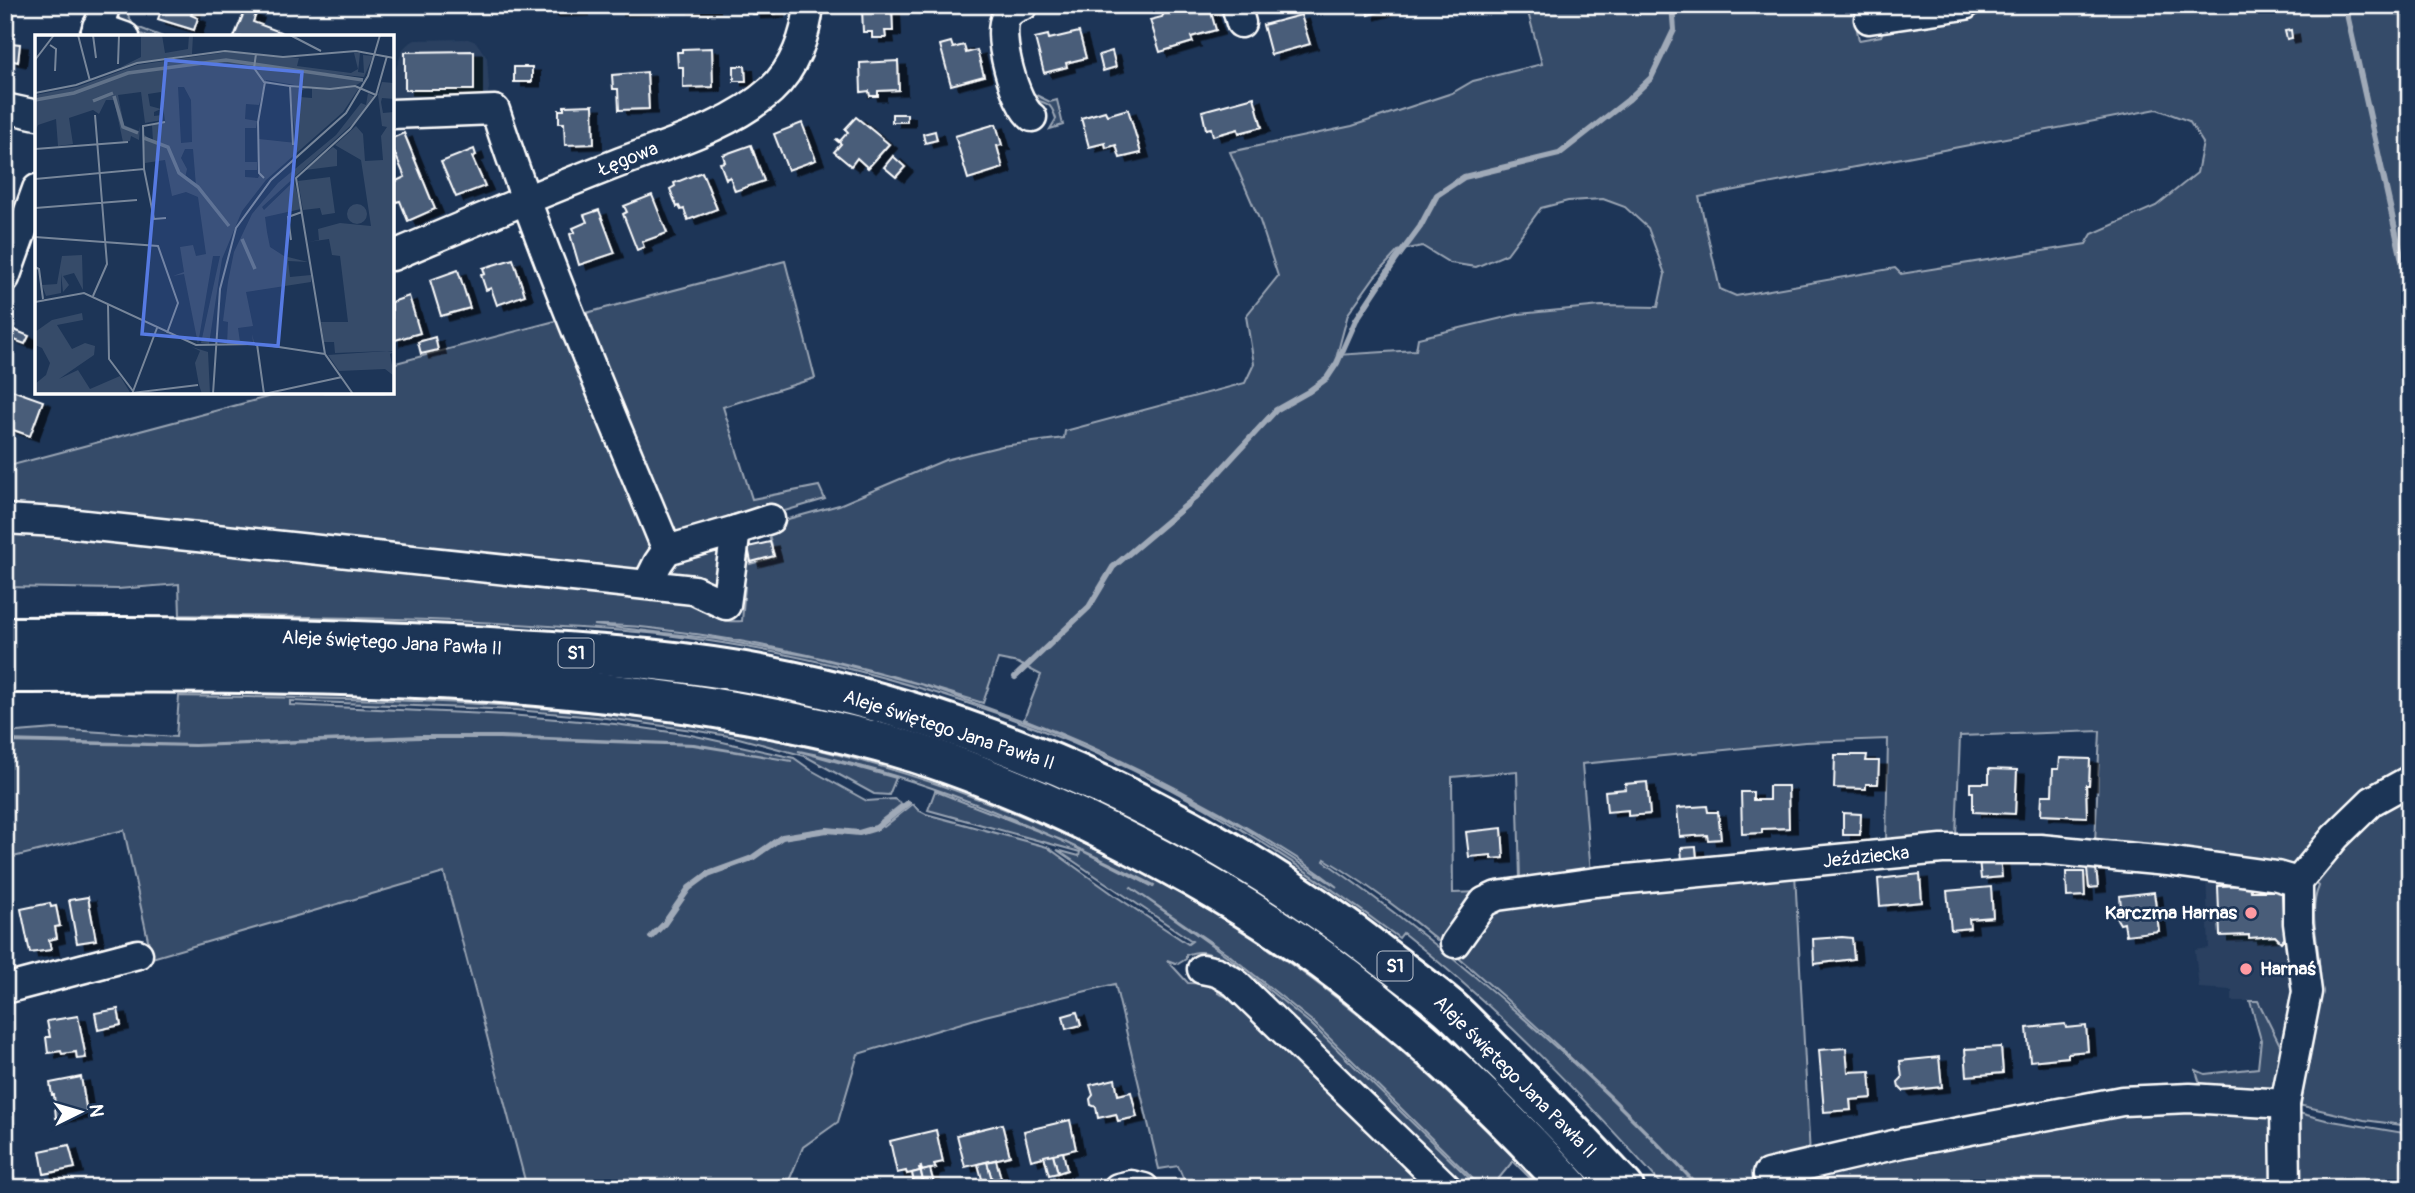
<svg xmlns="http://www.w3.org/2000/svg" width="2415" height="1193" font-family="Pangolin,sans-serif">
	<defs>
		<filter id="shadow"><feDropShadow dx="8" dy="4.5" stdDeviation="0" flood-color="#0009"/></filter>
	</defs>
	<rect width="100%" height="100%" fill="#1d3557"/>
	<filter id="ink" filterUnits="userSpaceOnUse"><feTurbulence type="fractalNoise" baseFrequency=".0143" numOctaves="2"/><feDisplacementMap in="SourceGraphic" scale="14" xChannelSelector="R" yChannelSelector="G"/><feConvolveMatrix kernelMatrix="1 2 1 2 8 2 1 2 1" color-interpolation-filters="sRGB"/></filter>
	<g filter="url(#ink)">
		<g fill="#2a4161">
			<path d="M468,39L476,42L487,58L489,88L487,97L392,109V80L403,49L408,44L415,40Z"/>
			<path d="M2206,874L2285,885L2299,1000L2286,1057L2258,1001H2232V990L2199,988L2195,950L2209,948Z"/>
		</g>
		<g fill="#364b69" stroke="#9aa5b4" stroke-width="2" fill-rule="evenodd">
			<path d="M121,5L127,7L126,12L134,26L163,37H147L122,25L117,14Z"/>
			<path d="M1526,5H1852L1859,40L1881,36L1885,26L1892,22L1998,9L2008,5H2410V1126L2364,1120L2294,1104C2302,1063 2314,1022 2319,982C2323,949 2306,917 2319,886L2295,863L2283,868L2095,843L2100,731L1960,736L1956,837L1886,841L1888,739L1805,742L1582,764L1591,874L1520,879L1517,771L1452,777L1453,893L1480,892L1494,904L1795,873L1810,1156L1777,1182L1780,1188H1701C1629,1111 1554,1040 1474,971C1427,931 1378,890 1325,859L1324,861C1463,960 1583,1064 1699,1188H1665C1583,1097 1500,1009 1403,933L1399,938C1347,899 1294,862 1239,828C1066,723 866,660 666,635C627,630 588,629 549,626C426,618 303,617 180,615L179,584L118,589L5,587V527L693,599C711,615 717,623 742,621L745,586L737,585L743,540L750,564L775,557L766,525L839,505L945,460L1002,446L1064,438L1065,431L1245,383L1254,364L1246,316L1278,276L1260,221L1230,152L1352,126L1452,93L1473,81L1542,64ZM2157,109L2189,121L2203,143L2197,173L2156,206L2092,234L2086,244L1901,274L1895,268L1736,296L1720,289L1699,197ZM1603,199L1625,207L1648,228L1665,274L1658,307L1601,306L1519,314L1418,338L1416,350L1337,355L1348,314L1375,276L1398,251L1422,246L1450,263L1476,267L1507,254L1541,208L1568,201ZM594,625C628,624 663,630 696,634C794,648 889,673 983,703L998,659L1018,663L1041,675L1024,719C1105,750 1182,789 1256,833C1284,850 1313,867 1337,887L1240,825L1150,776L1046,729L963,699L923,685L815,657L716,639Z"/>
			<path d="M1026,90L1050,102L1057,100L1063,125L1050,129L1056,119C1050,99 1045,105 1029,97Z"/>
			<path d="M785,261L815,378L723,407L752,499L819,486L825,499L677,543L575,316Z"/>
			<path d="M559,320L658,550L635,576L5,510V467L286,392H392V364Z"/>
			<path d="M732,536L720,579L712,583L659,577L671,554Z"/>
			<path d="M179,696C352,699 528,699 699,726C941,763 1172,864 1362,1018C1427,1070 1486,1129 1544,1188H1540L1513,1161L1491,1188H1485L1474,1180L1313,1022L1228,954L1130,887L1227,956L1311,1024L1472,1181L1483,1188H1455L1447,1181L1222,961C1209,952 1201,949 1186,955V959L1178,964L1167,960L1188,983L1219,984L1235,992L1438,1188H1175L1184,1180L1178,1166L1159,1169L1115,984L985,1016L858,1054L838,1122L803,1147L786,1188H527L444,873L152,958L124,830L5,859V742L194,746L420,738H499L693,745L792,761L694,744L500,736H420L195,745L5,740V733L55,729L176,737ZM290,701L516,710L606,718L692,730L735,737L805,756L874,794L889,795L896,778L798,751C818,754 840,761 860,766C963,793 1059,838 1154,885L1153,887L1061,840L935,791L928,810L1080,852L1079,856L1057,850L1192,941L1188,944L1117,897L1047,847L926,814L918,810L913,804L884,827L879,822L902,804L894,799L867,801L811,770L794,758L691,735L615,724L509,715L290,705ZM1218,990L1234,996L1244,1005L1371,1129L1369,1132L1232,999L1218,993Z"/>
			<path d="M2250,1001H2258L2286,1057L2277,1087C2265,1090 2220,1092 2208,1088C2199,1086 2198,1078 2196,1070L2205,1074L2258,1068L2261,1040Z"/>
			<path d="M2124,1107H2271L2281,1188H1793L1798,1172Z"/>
			<path d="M2295,1112L2326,1120L2410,1134L2406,1188H2292Z"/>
		</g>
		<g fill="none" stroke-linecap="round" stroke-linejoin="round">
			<g stroke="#a0aab8" stroke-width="6">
				<path d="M2345,5L2410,296"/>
				<path d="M1015,677L1089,607L1113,567L1196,497L1276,410L1308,392L1327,378L1337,363L1356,320L1395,261L1420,227L1437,195L1464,177L1559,154L1628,100L1651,78L1674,30L1672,5"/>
				<path d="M651,937L664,924L689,888L708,874L752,858L782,837L827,830L859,833L876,828L908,803"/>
			</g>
		</g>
		<g fill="#4a5d79" stroke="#fff" stroke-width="2" filter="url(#shadow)">
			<path d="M163,5H195L191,15L198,18L194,30L158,19Z"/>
			<path d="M550,5H581V11L550,12Z"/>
			<path d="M616,5H646V10L616,11Z"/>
			<path d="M681,5H712V8L681,9Z"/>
			<path d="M752,5H776V13L753,14Z"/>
			<path d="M1203,5H1209L1216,30L1191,37L1193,42L1160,52L1150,20L1162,17L1164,13L1170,12L1173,14Z"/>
			<path d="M1366,5H1400V6L1368,15Z"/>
			<path d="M892,8L893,31H885L886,38H872V32H863L862,9Z"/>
			<path d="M245,10L256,14L253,22L283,33L281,37H234Z"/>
			<path d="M1301,15L1310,44L1271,55L1263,25Z"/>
			<path d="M2291,30L2292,38L2287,39L2285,31Z"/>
			<path d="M1079,32L1086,58L1066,63L1067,67L1044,73L1035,38L1048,35L1049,39Z"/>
			<path d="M951,42L953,48L964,45L966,53L977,50L984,76L951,85L940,45Z"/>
			<path d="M11,43L20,44L18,62L9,60Z"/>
			<path d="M712,48L713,87L683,88V67H678L677,52H682V49Z"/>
			<path d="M474,51V90H405V52Z"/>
			<path d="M1112,51L1116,67L1103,71L1099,55Z"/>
			<path d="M898,61L899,90L878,91V96H870L869,91L861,92L860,63Z"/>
			<path d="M734,66H745L746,81H734Z"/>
			<rect x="514" y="67" width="18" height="15"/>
			<path d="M647,72L649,109L619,110L618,89H613L612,75Z"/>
			<path d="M1254,97L1262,127L1239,133L1238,129L1213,136L1211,128L1206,129L1202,111Z"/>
			<path d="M593,105L594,144L565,145L564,123H559V110H564V106Z"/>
			<path d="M1128,109L1141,153L1120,158L1116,145L1106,148L1105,143L1089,147L1081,118L1105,111L1107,115Z"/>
			<rect x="892" y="114" width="15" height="8"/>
			<path d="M856,117L889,144L868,168L857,158L851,166L834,152L841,144L836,140L837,139L840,141L848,132L845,129Z"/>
			<path d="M802,123L816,160L788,170L774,134Z"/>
			<path d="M996,124L1002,145L997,146L1003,168L968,179L955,136Z"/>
			<path d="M935,131L937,140L925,143L923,134Z"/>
			<path d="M404,133L435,209L408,221L400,201L396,202L392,194V183L405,177L392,147V138Z"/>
			<path d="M751,145L764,181L735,191L730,177L726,179L720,163L725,162L723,155Z"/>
			<path d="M474,149L476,155L472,157L485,186L456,197L441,162Z"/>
			<path d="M893,156L905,167L896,177L884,167Z"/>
			<path d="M702,172L717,209L688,220L684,209L681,210L679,206L677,207L670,189L675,186L674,183Z"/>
			<path d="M652,195L667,233L642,242L644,247L637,250L623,214L627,212L624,206Z"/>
			<path d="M599,210L615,253L579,265L570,234L575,232L573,228L587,222L584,215Z"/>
			<path d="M513,259L525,295L497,305L491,288L486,290L481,275L485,274L483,268Z"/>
			<path d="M458,270L470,308L441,316L430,280Z"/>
			<path d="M409,296L420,333L392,341V302Z"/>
			<path d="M12,329L29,336L25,344L9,338Z"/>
			<path d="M435,337L438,350L421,354L418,342Z"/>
			<path d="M9,389L43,401L30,436L5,427V415L9,407L5,405V399Z"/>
			<path d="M770,542L774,556L751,562L748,547Z"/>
			<path d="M1835,755H1867L1866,761H1879L1878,784H1866V789L1834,788Z"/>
			<path d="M2060,758L2090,759L2089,785H2086L2087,817L2041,815L2042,795H2052L2053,769H2059Z"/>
			<path d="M1989,769L2017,770L2015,814L1973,812V792H1970V783H1989Z"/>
			<path d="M1647,782L1650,814L1628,816V810L1607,812L1605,791L1626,789L1625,784Z"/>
			<path d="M1769,786H1788L1789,828L1762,829V833L1742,834L1741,792H1753V800H1769Z"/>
			<path d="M1707,806L1708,812H1718L1721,839L1708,840L1707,835L1680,837L1677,808Z"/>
			<path d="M1843,813L1861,814L1860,835H1843Z"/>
			<path d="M1502,828L1504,858L1491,859V855L1469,857L1466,832Z"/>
			<path d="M1696,847L1697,859L1682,860L1681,848Z"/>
			<path d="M2000,857L2002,877L1981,879L1979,859Z"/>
			<path d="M2096,868L2098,887L2089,888L2087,869Z"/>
			<path d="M2066,872H2084L2085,896L2067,897Z"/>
			<path d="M1920,874L1922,902L1880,906L1878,879Z"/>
			<path d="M2278,884L2285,891L2282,895L2284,930L2288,935L2281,942L2275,936L2249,938V935L2220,936L2218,886L2250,885L2251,891H2273Z"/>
			<path d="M1991,887L1993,917L1969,919L1970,928L1951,930L1947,891Z"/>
			<path d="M2154,892L2159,931L2126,935L2124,923L2120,924L2117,919L2116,913L2118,908L2121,907L2120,896Z"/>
			<path d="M88,897L96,940L77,943L69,900Z"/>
			<path d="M50,903L51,907L56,906L60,926L55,927L57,938L49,940L51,950L30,953L21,909Z"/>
			<path d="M1842,937L1852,938L1854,959L1814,964L1813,939Z"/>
			<path d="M118,1009L121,1025L98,1030L95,1013Z"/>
			<path d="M1077,1012L1081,1025L1066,1029L1063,1016Z"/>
			<path d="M78,1016L86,1058L77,1059L76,1052L62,1054L61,1051L48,1053L46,1037H50L47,1021Z"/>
			<path d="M2065,1024L2066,1028L2086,1026L2088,1051L2068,1053V1057L2030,1061L2027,1028Z"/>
			<path d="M2001,1047L2003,1073L1967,1076L1965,1049Z"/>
			<path d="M1846,1048L1848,1072L1870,1071L1872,1098L1850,1100L1851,1110L1824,1112L1819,1050Z"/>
			<path d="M1939,1057L1942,1087L1903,1091L1899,1087L1898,1082L1902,1078L1900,1061Z"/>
			<path d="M81,1077L87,1113L56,1118L54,1095H52L50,1083Z"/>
			<path d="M1115,1079L1118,1095L1131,1092L1137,1117L1118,1121L1116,1114L1098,1118L1096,1107L1091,1105L1090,1099L1093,1095L1090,1085Z"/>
			<path d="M1070,1120L1076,1149L1031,1160L1024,1131Z"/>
			<path d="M1002,1124L1010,1156L965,1167L957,1135Z"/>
			<path d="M936,1130L943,1162L934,1164L936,1168L922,1171L921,1167L919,1168L920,1171L907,1174L906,1171L897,1173L890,1141Z"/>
			<path d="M69,1145L75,1168L44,1174L40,1151Z"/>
			<path d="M1063,1152L1067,1170L1058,1173L1053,1154Z"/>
			<path d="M1053,1154L1058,1173L1049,1175L1044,1156Z"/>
			<path d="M996,1160L1001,1178L992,1180L987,1162Z"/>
			<path d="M987,1162L992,1180L983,1183L978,1164Z"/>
			<path d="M920,1167L924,1186L915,1188L912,1173L920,1171Z"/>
			<path d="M920,1167L922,1171L930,1169L934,1184L924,1186Z"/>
		</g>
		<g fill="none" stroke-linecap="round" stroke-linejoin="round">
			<g stroke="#fff" stroke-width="33">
				<g id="minor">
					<path d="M1024,5C1017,7 1010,10 1006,17C996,36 1015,105 1032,117"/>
					<path d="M1236,5L1241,23"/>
					<path d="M1869,19L1965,5"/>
					<path d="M97,27L125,37"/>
					<path d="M94,37L106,5"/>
					<path d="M5,108L37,115"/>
					<path d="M392,114L495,110C544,260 607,404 667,550"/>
					<path d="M392,256C465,225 539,194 613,165C664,145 729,128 771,90C794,69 806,36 809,5"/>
					<path d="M5,278L37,189"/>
					<path d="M5,519L57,522L694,590L726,605L736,530L667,550L658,563L647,585"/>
					<path d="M736,530L770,519"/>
					<path d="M1455,943L1484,902L1497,896L1596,882L1942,849H2040L2167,861L2277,876L2298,882"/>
					<path d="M1202,969L1217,972L1234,982L1447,1188"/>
					<path d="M5,989L138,954"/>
					<path d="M2285,1104L2286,1188"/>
					<path d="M1768,1174L1902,1143L2122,1101L2190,1098L2285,1104L2307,992L2298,923V882L2335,837L2372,801L2410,780"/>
					<path d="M1118,1188L1131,1185L1144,1188"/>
				</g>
			</g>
			<g stroke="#fff" stroke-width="44">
				<g id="highway">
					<path d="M5,637C172,636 339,638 506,648C602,654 697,661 791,681C1006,727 1213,823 1386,959C1407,975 1429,991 1449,1008C1467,1024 1483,1042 1500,1059C1542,1101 1583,1144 1624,1188"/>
					<path d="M5,673C293,671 598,669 878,742C950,761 1020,790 1087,822C1170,862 1250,907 1324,961C1414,1027 1496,1106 1571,1188"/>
				</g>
			</g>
			<use href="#minor" stroke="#1d3557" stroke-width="28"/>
			<use href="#highway" stroke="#1d3557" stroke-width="38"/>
		</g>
	</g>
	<g fill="#ff9aa2" stroke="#1d3557" stroke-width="2.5">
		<circle cx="2251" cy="913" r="7"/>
		<circle cx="2246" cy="969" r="7"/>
	</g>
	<g text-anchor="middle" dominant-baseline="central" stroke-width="5" stroke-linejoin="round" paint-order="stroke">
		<g fill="#1d3557" stroke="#bbc2cd" stroke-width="2">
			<rect x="558.5" y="638.5" width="35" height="29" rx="5"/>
			<rect x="1377.5" y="951.5" width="35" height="29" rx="5"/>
		</g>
		<g font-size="18" font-weight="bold" fill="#fff">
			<text x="576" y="653">S1</text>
			<text x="1395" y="966">S1</text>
		</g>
		<g font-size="19" fill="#fff" stroke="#1d3557">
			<text transform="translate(628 159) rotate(-22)">Łęgowa</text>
			<text transform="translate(392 643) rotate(3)">Aleje świętego Jana Pawła II</text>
			<text transform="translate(949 730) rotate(18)">Aleje świętego Jana Pawła II</text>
			<text transform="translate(1866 857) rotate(-6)">Jeździecka</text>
			<text transform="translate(1515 1077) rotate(45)">Aleje świętego Jana Pawła II</text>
		</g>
		<g font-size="19" font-weight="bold" fill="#fff" stroke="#1d3557" text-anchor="end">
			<text x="2237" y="913">Karczma Harnas</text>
			<text x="2260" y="969" text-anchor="start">Harnaś</text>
		</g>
	</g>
	<g transform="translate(35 35)">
		<rect width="359" height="359" fill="#1d3557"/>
		<path d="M106,0H127L130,18L153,14L154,0H158L157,19L86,32L106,22ZM193,17L264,23L262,31L316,38L323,34L319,18H325L323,37L329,38L328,20L338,21L329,42L259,35L328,46L318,52L324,53L308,77L231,145L207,176L187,224L174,309L166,308L185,221H178L163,309L149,239L138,241L149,237L145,212L158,210L161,221L171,219L163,162L151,157L137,161L130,125L110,128L108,99L118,106L117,90L130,86L126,57L113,59L115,71L126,74L119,77V81L127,80V85L110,88L106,57L83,60L89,90L104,96L105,91L104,105L96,101L95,106L88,107L79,65H71L64,79L58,75L34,83L38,109L23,111L21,84L3,90L0,97V60L42,52L102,30ZM231,45L277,53V63L265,62L266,55L274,53L255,52L261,108L224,104L225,139L223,143L210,142V135H222V127H210V93H221L222,86L210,84L211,69L224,70ZM143,52H149L156,65L157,107L146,108ZM150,114H158L161,151L150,143L152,134L146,123ZM347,47L359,48V64L347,63L346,67L348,78L359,77V316H352L359,317L355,319L359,341L350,334L304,336L293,320L352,316L300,318L299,307H289L286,287H313L305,221L297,220L294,204L273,207L284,205L283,194L305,188L336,191L326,125L300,110L321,91L328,99L330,126L348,125L346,101L352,92L347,91L343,60ZM333,58L339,62L325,82L227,172L229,175L259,146L266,174L230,182L232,197L235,212L249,221L273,227L253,226L255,242L276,240V247L211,257L218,291L203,293L205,307H218L217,299L219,307L192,310L193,287L188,286L193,247L199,217L217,179L243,148L301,100L326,68L331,70ZM298,112L302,115V131L270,135ZM295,142L300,178L287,180L285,173L268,175L263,146ZM312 179a10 10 0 1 1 20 0a10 10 0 1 1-20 0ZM47,220L48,255L39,238L28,241L34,250L28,257L26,238V258L11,261L7,250L22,249L27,221ZM47,278L48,285L22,290L37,314L50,308L60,311L59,320L24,344L43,335L55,354L85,341L96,359L0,358V349L11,340L15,328L7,313L0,310V297L17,285ZM157,312L173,317L175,359H167L164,350L160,328L165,316Z" fill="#364b69" fill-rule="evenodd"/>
		<path fill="none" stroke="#617289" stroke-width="3.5" d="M79,61L88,92L103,98M0,65L39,58L93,38L191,25L328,45M58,66L78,58M109,103L133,112L144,138L163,152L194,191M207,204L220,234"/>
		<path fill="none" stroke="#77869a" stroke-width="2" d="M43,0L55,46M58,0L61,23M255,0L286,16M15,10L21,14L20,36M221,19L219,33L229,47L255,51L258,110M0,25L19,0M83,29L84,0M255,51L295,54L320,51L341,60L315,94L261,143L290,319L318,359M0,58L41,50L102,28L190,16L248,22L321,16L359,23M341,60L352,21M0,114L93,107M109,134L108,91L130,87M229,143L224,138L223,87L230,47M0,144L109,134L119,184L131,183M0,173L102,165M0,202L123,211L143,268L132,298M256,205L253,182L267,177M0,232L4,234L8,264M58,261L72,229L60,80M0,267L49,258L161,310L224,309L290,319M73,269L74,324L98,356M222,309L229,359M97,358L163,350M97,359L122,293M178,359L185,254L201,193L236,145L311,78L333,41L345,0M229,359L307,342"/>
		<path fill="#567ae2" fill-opacity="0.15" stroke="#567ae2" stroke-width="3.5" d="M131,25L267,37L243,311L107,299Z"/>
		<rect width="359" height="359" fill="none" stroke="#fff" stroke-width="3.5"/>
	</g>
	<rect width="2415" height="1193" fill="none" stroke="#1d3557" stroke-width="28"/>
	<rect x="14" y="14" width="2387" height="1165" fill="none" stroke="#fff" stroke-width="2.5" filter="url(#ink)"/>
	<g transform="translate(80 1112) rotate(85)" stroke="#1d3557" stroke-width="5" paint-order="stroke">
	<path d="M0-5L12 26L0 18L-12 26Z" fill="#ffffff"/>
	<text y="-10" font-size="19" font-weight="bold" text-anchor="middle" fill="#ffffff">N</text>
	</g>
</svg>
